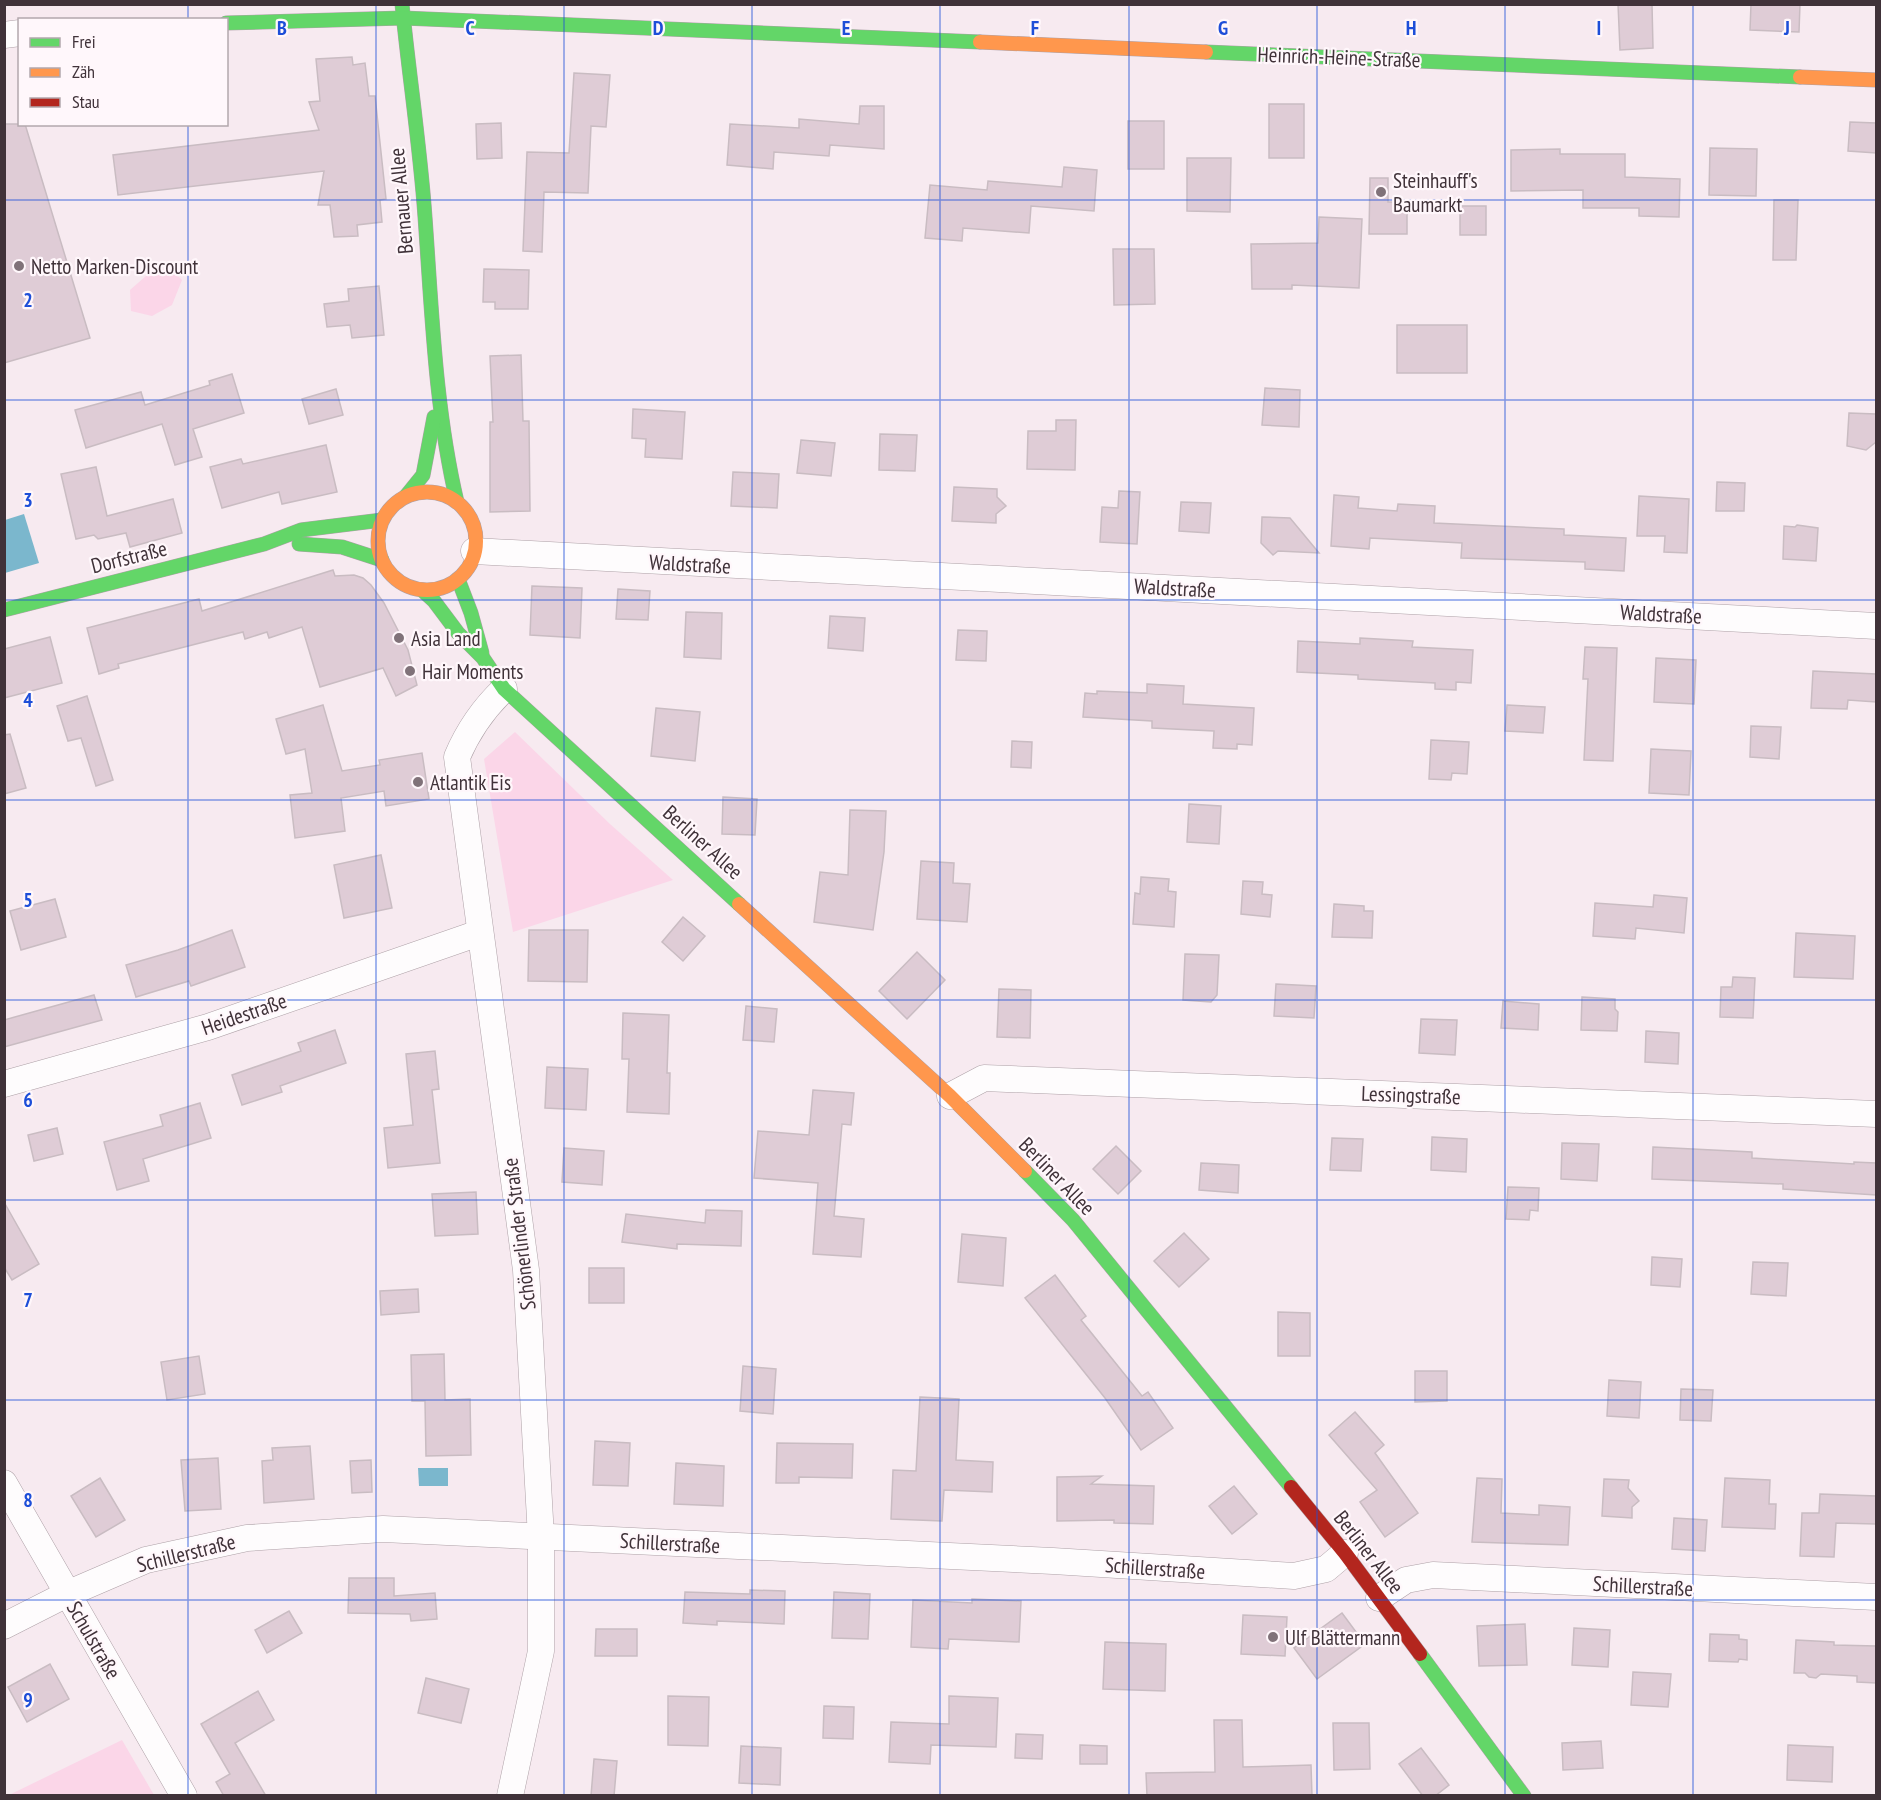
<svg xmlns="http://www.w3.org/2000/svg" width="1881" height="1800" font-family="'PT Sans Narrow',sans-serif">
	<rect width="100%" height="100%" fill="#f7eaf0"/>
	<g fill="#fbd6e8">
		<path d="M154,269L172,270L182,280L172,305L152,316L131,311L130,290Z"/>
		<path d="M515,732L610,824L673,880L513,932L484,759Z"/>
		<path d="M122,1740L154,1795H9Z"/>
	</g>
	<g fill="#7bb7cd">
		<path d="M24,514L39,563L5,573V520Z"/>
		<path d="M418,1468H448V1486H419Z"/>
	</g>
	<g fill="#dfccd6" stroke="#c9bcc2" stroke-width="1.5">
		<path d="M1618,4H1652L1653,48L1620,50Z"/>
		<path d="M1751,4H1800L1799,32L1750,30Z"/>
		<path d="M352,57L353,65L365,63L369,96H375L386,199L380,200L382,222L357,225L358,236L334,237L330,205H318L324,171L118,195L113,155L319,130L309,102L320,101L316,59Z"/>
		<path d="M574,73L610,75L606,127L591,126L588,193L544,192L542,252L523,251L527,152L569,153Z"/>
		<rect x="1269" y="104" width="35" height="54"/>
		<path d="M860,106H884V149L830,145L829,156L774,152L773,169L727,165L730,124L799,128V119L859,124Z"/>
		<rect x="1128" y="121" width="36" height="48"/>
		<path d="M1850,122L1876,123V153L1848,151Z"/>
		<path d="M501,123L502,158L477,159L476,124Z"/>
		<path d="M4,124H25L90,338L4,363Z"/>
		<path d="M1710,148L1757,149L1756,196L1709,195Z"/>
		<path d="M1560,149V154H1625V177L1680,179L1679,217L1639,216V208H1583V190L1511,191V150Z"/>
		<path d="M1187,158H1231L1230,212L1187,211Z"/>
		<path d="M1064,167L1097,170L1094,211L1031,206L1029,233L963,228L962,241L925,238L930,185L987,190L988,181L1062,187Z"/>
		<path d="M1370,178H1388V202H1407V234H1369Z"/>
		<path d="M1774,200H1798L1796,260H1773Z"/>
		<rect x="1460" y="206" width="26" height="29"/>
		<path d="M1319,217L1362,219L1359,288L1292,285V289H1252L1251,244L1318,243Z"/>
		<path d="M1113,249H1154L1155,304L1114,305Z"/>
		<path d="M484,269L529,270L528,309H495V302H483Z"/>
		<path d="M379,286L384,335L352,338L350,325L327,327L324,304L349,301L348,289Z"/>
		<rect x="1397" y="325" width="70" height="48"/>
		<path d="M521,355L523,421H529L530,511L490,512V422H493L490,356Z"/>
		<path d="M232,374L244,413L193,429L202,457L175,465L162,424L86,448L75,410L141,392L145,405L210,385L209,381Z"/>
		<path d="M1265,388L1300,390L1299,427L1262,425Z"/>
		<path d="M336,389L343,415L309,424L302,399Z"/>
		<path d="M633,409L685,412L682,459L645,457L646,439L632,438Z"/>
		<path d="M1849,413L1876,414V442L1866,450L1847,446Z"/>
		<path d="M1056,420H1076L1075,470L1027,469L1028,431H1056Z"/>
		<path d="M880,434L917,435L915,471L879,470Z"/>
		<path d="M801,440L835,443L831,476L797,473Z"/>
		<path d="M326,445L337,492L282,504L279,492L222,508L210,467L241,459L243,464Z"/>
		<path d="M96,467L107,516L173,499L182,533L130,547L126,533L98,539L94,535L76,539L61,474Z"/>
		<path d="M733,472L779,474L777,508L731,506Z"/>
		<path d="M1717,482L1745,483L1744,511H1716Z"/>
		<path d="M954,487L997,489V497L1006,506L996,514V523L952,521Z"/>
		<path d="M1119,491L1140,492L1137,544L1100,542L1102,507L1118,508Z"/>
		<path d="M1334,495L1359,497L1358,508L1397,511L1398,504L1435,506L1434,523L1564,529V535L1626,538L1624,571L1585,569V562L1461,558L1462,543L1370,538L1369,549L1331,546Z"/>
		<path d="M1639,496L1689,499L1687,553L1664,552L1665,536H1637Z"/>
		<path d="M1181,502L1211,503L1209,533L1179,531Z"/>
		<path d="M1262,517L1290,518L1319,553L1278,551L1273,555L1261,543Z"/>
		<path d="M1797,525L1818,528L1816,561L1783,559L1784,526L1795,527Z"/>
		<path d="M333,570L335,576L354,575L363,578L371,585L384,603L408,650L417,685L396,696L383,668L320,687L302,627L269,638L267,632L245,639L243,632L118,664L119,668L99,674L87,628L199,599L202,611Z"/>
		<path d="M532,586L582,588L580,638L530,635Z"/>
		<path d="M618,589L650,591L648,620L616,619Z"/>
		<path d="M686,612L722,613L721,659L684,657Z"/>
		<path d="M830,616L865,618L863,651L828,648Z"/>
		<path d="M958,630L987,631L986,661L956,660Z"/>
		<path d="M50,637L62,683L4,698V649Z"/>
		<path d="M1360,638L1413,641L1412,647L1473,650L1471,683L1456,682V690L1435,689V683L1358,679V675L1297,672L1298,641L1360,644Z"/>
		<path d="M1585,647L1617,648L1613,761L1584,760L1588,679H1583Z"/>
		<path d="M1656,658L1696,660L1694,704L1654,702Z"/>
		<path d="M1813,671L1876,674V702L1848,700L1847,709L1811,708Z"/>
		<path d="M1147,684L1184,686L1183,704L1254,708L1252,745L1237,744V749L1213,748L1214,731L1152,728V721L1083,717L1085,693L1097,694V691L1147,693Z"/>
		<path d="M87,696L113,780L96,786L81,738L68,741L57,706Z"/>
		<path d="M323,705L342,771L380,765L379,760L422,753L429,799L386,806L384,791L341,798L345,831L295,838L290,795L312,793L305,749L286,754L276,719Z"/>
		<path d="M1507,705L1545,707L1543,733L1505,731Z"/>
		<path d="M656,708L700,712L695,761L651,756Z"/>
		<path d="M1751,726L1781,727L1779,759L1750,757Z"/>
		<path d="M10,734L26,788L4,794V735Z"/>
		<path d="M1431,740L1469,742L1467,774L1452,773L1451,780L1429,779Z"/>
		<path d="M1012,741L1032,742L1031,768L1011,767Z"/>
		<path d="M1651,749L1691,751L1689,795L1649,793Z"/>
		<path d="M723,797L757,799L755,835L722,834Z"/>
		<path d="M1189,804L1221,806L1219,844L1187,842Z"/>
		<path d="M850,810L886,811L884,852L873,930L814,922L820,872L848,875Z"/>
		<path d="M381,855L392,908L344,918L334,865Z"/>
		<path d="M921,861L954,863L953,883L970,884L967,922L917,919Z"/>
		<path d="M1141,877L1169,879L1168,891L1176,892L1174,927L1133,924L1135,893L1140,894Z"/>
		<path d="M1243,881L1263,882L1262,894L1272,895L1270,917L1241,914Z"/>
		<path d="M1654,895L1687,898L1684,933L1636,928L1635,939L1593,936L1595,903L1653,907Z"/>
		<path d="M55,899L66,937L21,950L10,911Z"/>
		<path d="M1334,904L1364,906V911H1373L1372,938L1332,937Z"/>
		<path d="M683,917L705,936L683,961L662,942Z"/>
		<path d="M232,930L245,967L191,986L189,981L136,997L126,965L178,950Z"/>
		<path d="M529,930H588L587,982L528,981Z"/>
		<path d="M1796,933L1855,936L1853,979L1794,977Z"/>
		<path d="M917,952L945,980L907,1019L879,991Z"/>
		<path d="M1185,954L1219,955L1217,995L1211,1002L1183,1000Z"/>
		<path d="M1733,977L1755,978L1753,1018L1720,1017L1721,987H1732Z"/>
		<path d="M1276,984L1316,986L1314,1018L1274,1016Z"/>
		<path d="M999,989L1031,990L1030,1038L997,1037Z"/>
		<path d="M94,995L102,1020L4,1047V1020Z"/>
		<path d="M1582,997L1615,999V1009L1618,1012L1617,1031L1581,1030Z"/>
		<path d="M1503,1001L1539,1004L1538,1030L1501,1028Z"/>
		<path d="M746,1006L777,1009L774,1042L743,1040Z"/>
		<path d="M623,1013L669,1015L667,1073H670L669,1114L627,1112L629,1059H622Z"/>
		<path d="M1421,1019L1457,1020L1455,1055L1419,1053Z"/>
		<path d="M335,1030L346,1063L280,1086L282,1092L242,1105L232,1075L301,1051L298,1043Z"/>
		<path d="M1646,1031L1679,1033L1678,1064L1645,1062Z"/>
		<path d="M435,1051L439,1089L432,1090L440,1163L388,1168L384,1128L413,1125L406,1054Z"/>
		<path d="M547,1067L588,1069L586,1110L545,1108Z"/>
		<path d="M813,1090L854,1093L851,1125L842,1124L834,1216L864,1219L861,1257L813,1254L818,1183L754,1178L758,1131L809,1135Z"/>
		<path d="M200,1103L211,1138L143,1159L149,1181L117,1190L104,1142L163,1126L160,1115Z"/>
		<path d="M57,1128L63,1154L34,1161L28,1135Z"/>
		<path d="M1432,1137L1467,1139L1466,1172L1431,1170Z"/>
		<path d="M1332,1138L1363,1139L1361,1171L1330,1170Z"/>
		<path d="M1562,1143L1599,1144L1597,1181L1561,1179Z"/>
		<path d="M1116,1146L1141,1171L1118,1194L1093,1169Z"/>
		<path d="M1653,1147L1752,1152V1158L1854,1164V1162L1876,1163V1195L1783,1189V1184L1652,1179Z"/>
		<path d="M564,1148L604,1151L602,1185L562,1182Z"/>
		<path d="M1201,1163L1239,1165L1238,1193L1199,1190Z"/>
		<path d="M1508,1187L1539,1188L1538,1211L1530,1210L1529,1220L1506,1219Z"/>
		<path d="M476,1192L478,1234L435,1236L432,1194Z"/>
		<path d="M4,1202L39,1264L12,1280L4,1267Z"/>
		<path d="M706,1210L742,1211L741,1246L677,1244V1249L622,1242L626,1214L705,1223Z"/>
		<path d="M1184,1233L1209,1259L1179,1287L1154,1261Z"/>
		<path d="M962,1234L1006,1238L1003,1286L958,1282Z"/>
		<path d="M1652,1257L1682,1259L1680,1287L1651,1285Z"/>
		<path d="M1753,1262L1788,1263L1786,1296L1751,1294Z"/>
		<rect x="589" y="1268" width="35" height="35"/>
		<path d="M1055,1275L1086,1316L1081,1320L1142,1396L1148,1392L1173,1428L1141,1450L1105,1398L1025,1298Z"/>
		<path d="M418,1289L419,1312L381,1315L380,1291Z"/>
		<path d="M1278,1312L1310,1313V1356H1278Z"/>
		<path d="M444,1354L445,1400L470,1399L471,1455L426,1456L425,1401H412L411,1355Z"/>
		<path d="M199,1356L205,1394L167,1400L161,1362Z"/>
		<path d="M743,1366L776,1369L773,1414L740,1411Z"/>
		<path d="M1415,1371H1447V1401L1415,1402Z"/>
		<path d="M1609,1380L1641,1382L1639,1418L1607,1416Z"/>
		<path d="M1681,1389L1713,1390L1711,1421L1680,1420Z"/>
		<path d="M920,1397L959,1399L956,1460L993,1462L992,1492L944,1490L942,1521L891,1519L893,1470L916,1471Z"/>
		<path d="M1355,1412L1384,1445L1375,1453L1418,1513L1385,1537L1360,1502L1377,1490L1329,1435Z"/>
		<path d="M595,1441L630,1443L628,1486L593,1485Z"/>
		<path d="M777,1443L853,1444L852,1478L799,1477V1483H776Z"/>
		<path d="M310,1446L314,1499L264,1503L262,1461L273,1460L272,1448Z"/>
		<path d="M218,1458L221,1509L185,1511L181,1460Z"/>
		<path d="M371,1460L372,1492L352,1493L350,1461Z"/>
		<path d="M676,1463L724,1466L723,1506L674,1504Z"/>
		<path d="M1102,1476L1091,1484L1154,1486L1153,1524L1114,1523V1520L1057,1521V1477Z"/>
		<path d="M100,1478L125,1520L96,1537L71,1496Z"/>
		<path d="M1477,1478L1502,1479L1501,1513L1539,1515V1505L1570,1507L1568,1545L1472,1542Z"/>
		<path d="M1725,1478L1770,1480L1769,1504H1776L1775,1529L1722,1527Z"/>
		<path d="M1604,1479L1629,1480L1628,1488L1639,1501L1632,1507V1518L1602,1516Z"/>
		<path d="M1234,1486L1257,1514L1232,1534L1209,1506Z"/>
		<path d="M1820,1494L1876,1496V1524L1836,1523L1834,1557L1800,1556L1802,1513H1819Z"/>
		<path d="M1674,1518L1707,1520L1705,1551L1672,1549Z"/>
		<path d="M349,1578H394V1596L435,1593L437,1619L411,1621L410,1614L348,1613Z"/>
		<path d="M750,1590L785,1591L784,1624L717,1621V1625L683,1623L685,1592L750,1594Z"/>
		<path d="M834,1592L870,1594L868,1639L832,1638Z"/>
		<path d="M972,1599L1021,1601L1019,1642L949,1639L948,1649L911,1647L913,1600L972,1603Z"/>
		<path d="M289,1611L302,1633L267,1653L255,1630Z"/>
		<path d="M1342,1613L1365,1644L1317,1679L1294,1648Z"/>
		<path d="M1243,1615L1287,1617L1285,1656L1241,1654Z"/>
		<path d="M1525,1624L1527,1665L1479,1666L1477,1626Z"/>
		<path d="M1574,1628L1610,1630L1608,1667L1572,1665Z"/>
		<path d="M596,1629H637V1656H595Z"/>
		<path d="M1710,1634L1739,1635V1639L1747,1640V1660L1739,1659L1738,1662L1709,1661Z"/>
		<path d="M1796,1640L1834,1642V1645L1876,1646V1683L1857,1682V1676L1821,1674L1816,1678L1809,1677L1805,1673H1794Z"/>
		<path d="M1105,1642L1166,1644L1165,1691L1103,1689Z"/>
		<path d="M50,1664L69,1699L27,1722L8,1687Z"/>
		<path d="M1633,1672L1671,1674L1668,1707L1631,1705Z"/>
		<path d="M426,1678L469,1689L461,1723L418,1713Z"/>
		<path d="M258,1691L274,1720L235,1743L266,1796H224L216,1782L230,1774L201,1724Z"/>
		<path d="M668,1696L709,1697L708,1746L668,1745Z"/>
		<path d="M949,1696L998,1698L996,1747L931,1745L930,1764L889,1762L891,1722L949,1724Z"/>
		<path d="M824,1706L854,1707L853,1739L823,1738Z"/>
		<path d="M1214,1720H1242L1243,1767L1311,1765L1312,1796H1147L1146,1773L1215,1772Z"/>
		<path d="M1333,1723H1369L1370,1769L1334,1770Z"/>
		<path d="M1016,1734L1043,1735L1042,1759L1015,1758Z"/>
		<path d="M1601,1741L1603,1768L1563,1770L1562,1743Z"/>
		<path d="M1080,1745L1107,1746V1764H1080Z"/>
		<path d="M1788,1745L1833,1747L1832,1782L1787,1780Z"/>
		<path d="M741,1746L781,1748L780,1785L739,1783Z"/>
		<path d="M1421,1748L1449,1785L1435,1796H1423L1399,1764Z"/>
		<path d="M594,1759L617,1761L614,1796H591Z"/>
	</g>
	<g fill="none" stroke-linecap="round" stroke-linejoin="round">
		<g stroke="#aea1a7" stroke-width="27">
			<g id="street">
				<path d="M4,35L20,33"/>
				<path d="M474,551L1876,626"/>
				<path d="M504,689C483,709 468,731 457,757L526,1270L541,1537V1651L510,1796"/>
				<path d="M4,1084L208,1027L479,933"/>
				<path d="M950,1096L984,1078L1876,1114"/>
				<path d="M4,1483L184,1796"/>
				<path d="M1379,1598L1406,1580L1433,1575L1876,1597"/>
				<path d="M4,1626L67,1594L146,1560L247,1538L383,1529L1053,1561L1294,1576L1326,1569L1345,1553"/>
			</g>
		</g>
		<g stroke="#aea1a7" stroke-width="15">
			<g id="fast">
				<path d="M402,4C409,75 420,146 425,217C432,313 435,408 457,502"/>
				<path d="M226,23L403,18L980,42"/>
				<path d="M1206,52L1800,77"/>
				<path d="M406,496L423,475L434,417"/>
				<path d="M299,544L342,547L382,560"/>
				<path d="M458,579L471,613L482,653"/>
				<path d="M422,590L434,601L458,633L483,658L504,689L739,904"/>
				<path d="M4,610L264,544L301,530L382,520"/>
				<path d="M1025,1171L1073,1220L1291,1487"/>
				<path d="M1420,1654L1524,1796"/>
			</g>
		</g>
		<g stroke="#aea1a7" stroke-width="15">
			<g id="slow">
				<path d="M980,42L1206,52"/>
				<path d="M1800,77L1876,80"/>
				<circle cx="427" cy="541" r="49"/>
				<path d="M739,904L950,1096L1025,1171"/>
			</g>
		</g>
		<g stroke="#aea1a7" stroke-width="15">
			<path id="jam" d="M1291,1487L1345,1553L1420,1654"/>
		</g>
		<use href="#street" stroke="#fefcfd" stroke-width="26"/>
		<use href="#fast" stroke="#63d668" stroke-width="14"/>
		<use href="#slow" stroke="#ff974d" stroke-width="14"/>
		<use href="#jam" stroke="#b3261e" stroke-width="14"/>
	</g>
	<path fill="none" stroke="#1d4ed8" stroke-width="1.5" stroke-opacity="0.55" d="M188,4V20M376,4V1796M564,4V1796M752,4V1796M940,4V1796M1129,4V1796M1317,4V1796M1505,4V1796M1693,4V1796M188,124V1796M4,200H1876M4,400H1876M4,600H1876M4,800H1876M4,1000H1876M4,1200H1876M4,1400H1876M4,1600H1876"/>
	<g fill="#807279" stroke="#fff7fb" stroke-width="2">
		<circle cx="1381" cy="192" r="6"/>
		<circle cx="19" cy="266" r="6"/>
		<circle cx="399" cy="638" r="6"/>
		<circle cx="410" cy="671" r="6"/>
		<circle cx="418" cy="782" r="6"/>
		<circle cx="1273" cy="1637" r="6"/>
	</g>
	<g text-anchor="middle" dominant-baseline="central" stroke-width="4.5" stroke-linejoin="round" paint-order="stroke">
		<g font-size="21" fill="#403239" stroke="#fff7fb">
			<text transform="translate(1339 57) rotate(2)">Heinrich-Heine-Straße</text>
			<text transform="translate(401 201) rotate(-95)">Bernauer Allee</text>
			<text transform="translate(129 557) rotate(-14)">Dorfstraße</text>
			<text transform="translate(690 564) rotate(3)">Waldstraße</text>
			<text transform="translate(1175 588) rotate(3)">Waldstraße</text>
			<text transform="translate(1661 614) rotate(3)">Waldstraße</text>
			<text transform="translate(703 842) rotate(42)">Berliner Allee</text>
			<text transform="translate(244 1014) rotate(-19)">Heidestraße</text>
			<text transform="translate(1411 1095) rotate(2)">Lessingstraße</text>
			<text transform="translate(1057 1176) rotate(46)">Berliner Allee</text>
			<text transform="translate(519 1234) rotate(-97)">Schönerlinder Straße</text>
			<text transform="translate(670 1543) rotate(3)">Schillerstraße</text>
			<text transform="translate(1369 1552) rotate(52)">Berliner Allee</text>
			<text transform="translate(186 1553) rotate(-14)">Schillerstraße</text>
			<text transform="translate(1155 1568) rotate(4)">Schillerstraße</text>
			<text transform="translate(1643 1586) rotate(3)">Schillerstraße</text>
			<text transform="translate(94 1640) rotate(60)">Schulstraße</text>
		</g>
		<g font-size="21" fill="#403239" stroke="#fff7fb" text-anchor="start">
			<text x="1393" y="180">Steinhauff's<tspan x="1393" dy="24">Baumarkt</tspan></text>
			<text x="31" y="266">Netto Marken-Discount</text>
			<text x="411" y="638">Asia Land</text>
			<text x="422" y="671">Hair Moments</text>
			<text x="430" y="782">Atlantik Eis</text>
			<text x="1285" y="1637">Ulf Blättermann</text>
		</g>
	</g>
	<g font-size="20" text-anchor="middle" font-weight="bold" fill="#1d4ed8" stroke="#fff7fb" stroke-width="4.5" stroke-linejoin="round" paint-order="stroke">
		<text x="282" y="35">B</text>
		<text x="470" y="35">C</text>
		<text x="658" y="35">D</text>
		<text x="846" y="35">E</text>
		<text x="1035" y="35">F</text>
		<text x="1223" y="35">G</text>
		<text x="1411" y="35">H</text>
		<text x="1599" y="35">I</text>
		<text x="1787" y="35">J</text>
		<text x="28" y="307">2</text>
		<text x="28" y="507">3</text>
		<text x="28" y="707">4</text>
		<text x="28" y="907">5</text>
		<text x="28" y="1107">6</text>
		<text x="28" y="1307">7</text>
		<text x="28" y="1507">8</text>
		<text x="28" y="1707">9</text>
	</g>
	<rect width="1881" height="1800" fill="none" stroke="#403239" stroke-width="12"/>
	<rect x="18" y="18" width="210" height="108" fill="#fff7fb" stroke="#b3a8ad" stroke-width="1.5"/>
	<rect x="30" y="38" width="30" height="9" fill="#63d668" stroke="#b3a8ad" stroke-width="1.5"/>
	<text x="72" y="48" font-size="18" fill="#403239">Frei</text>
	<rect x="30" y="68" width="30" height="9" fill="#ff974d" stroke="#b3a8ad" stroke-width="1.5"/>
	<text x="72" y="78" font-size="18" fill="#403239">Zäh</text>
	<rect x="30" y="98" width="30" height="9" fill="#b3261e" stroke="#b3a8ad" stroke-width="1.5"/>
	<text x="72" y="108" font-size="18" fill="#403239">Stau</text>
</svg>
